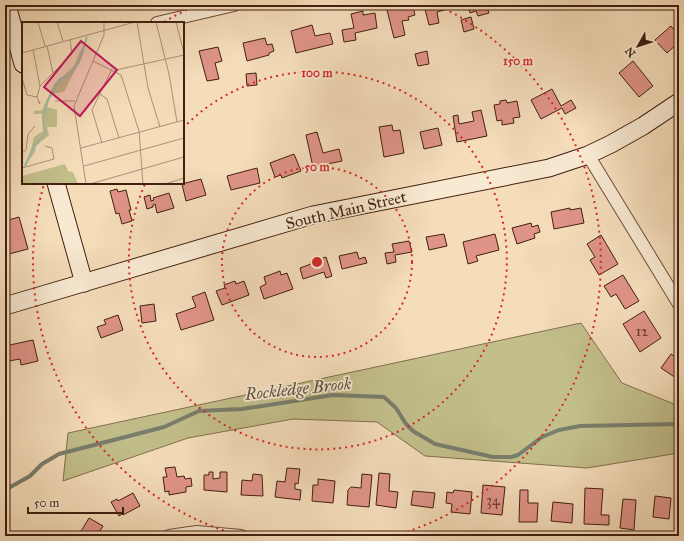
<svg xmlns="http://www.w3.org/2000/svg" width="684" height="541" font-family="'IM FELL Great Primer',serif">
	<rect width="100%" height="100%" fill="#f5ddba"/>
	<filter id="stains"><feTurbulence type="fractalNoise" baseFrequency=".005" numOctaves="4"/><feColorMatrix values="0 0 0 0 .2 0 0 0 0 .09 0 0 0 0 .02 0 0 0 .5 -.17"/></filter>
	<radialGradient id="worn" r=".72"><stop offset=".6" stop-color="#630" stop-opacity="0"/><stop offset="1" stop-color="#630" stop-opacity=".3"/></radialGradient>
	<path fill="#c2bf8b" stroke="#826f4d" d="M581,323L622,383L679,406V453L587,468L425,456L377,422L293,419L188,438L63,481L68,433Z"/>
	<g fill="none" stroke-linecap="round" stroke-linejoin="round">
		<path stroke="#797e6d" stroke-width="4" d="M5,490L30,476L42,464L59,454L164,427L199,411L242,409L333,395L384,397L396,408L406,424L413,431L435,444L493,457H511L518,455L542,437L559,430L580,426L679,424"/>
	</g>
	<g fill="#e09488" stroke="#421f0f">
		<path d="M405,5L406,8L413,6L415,15L408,17L409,20L402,21L405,35L394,38L387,10Z"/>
		<path d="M424,5H443L444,10L437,12L439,23L429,25Z"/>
		<path d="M468,5H486L489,13L478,16L476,11L470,13Z"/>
		<path d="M363,11V15L375,13L377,28L355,33L356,40L344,42L342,30L354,28L351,14Z"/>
		<path d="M471,17L474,29L464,32L461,20Z"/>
		<path d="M312,25L315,36L330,33L333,44L296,53L291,31Z"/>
		<path d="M671,26L679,36V42L667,53L655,40Z"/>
		<path d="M265,38L267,45L272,44L274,51L269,53V55L247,61L243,43Z"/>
		<path d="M218,47L222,61L215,63L219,79L207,81L199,51Z"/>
		<path d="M427,51L429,64L418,66L415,54Z"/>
		<path d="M633,61L653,86L639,97L619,73Z"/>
		<path d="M256,73L257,85L247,86L246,74Z"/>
		<path d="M552,89L561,106L571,100L576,108L565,114L562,108L541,119L531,100Z"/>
		<path d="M506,100L507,103L517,101L520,117L513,118L514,123L502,125V120L497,121L494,105L500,104V101Z"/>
		<path d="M481,110L487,136L457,142L453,116L458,115L459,124L474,121L472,112Z"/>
		<path d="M392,125L393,131L400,130L404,153L384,157L379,127Z"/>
		<path d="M438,128L442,145L424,149L420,132Z"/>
		<path d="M317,132L323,153L339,149L342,161L313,167L306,135Z"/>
		<path d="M294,154L301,171L282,178L281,175L275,177L270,163Z"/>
		<path d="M257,168L260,183L231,190L227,176Z"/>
		<path d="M201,179L206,195L186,201L182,184Z"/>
		<path d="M117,189L118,192L126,190L131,210H129L132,221L122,224L119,213L116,214L110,191Z"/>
		<path d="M169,193L174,208L157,213L155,204L153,205V207L147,209L144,197L150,195L151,201L154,200L153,198Z"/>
		<path d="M570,208V210L581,208L584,223L554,229L551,212Z"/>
		<path d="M19,217L28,249L9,254L5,239V221Z"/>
		<path d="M531,223L532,227L538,225L540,232L534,234L535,238L517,244L512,228Z"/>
		<path d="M444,234L447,246L429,250L426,237Z"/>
		<path d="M495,234L499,250L476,256L478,261L468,264L463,242Z"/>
		<path d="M601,235L618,264L599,275L590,260L595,257L587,244Z"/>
		<path d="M409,241L412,252L395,255L396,262L387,264L385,253L394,252L392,244Z"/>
		<path d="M357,252L359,259L365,257L367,263L342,269L339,256Z"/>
		<path d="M326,257L332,276L326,278L324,272L303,279L300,268L311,264L310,262Z"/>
		<path d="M280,271L281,275L287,273L293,289L264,299L260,287L266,284L264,277Z"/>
		<path d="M623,275L639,301L625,309L616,294L611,297L604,286Z"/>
		<path d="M235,281L236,284L244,281L249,295L222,305L216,291L225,288L224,285Z"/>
		<path d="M205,292L214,320L181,330L176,314L196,307L192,297Z"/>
		<path d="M154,304L156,321L142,323L140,306Z"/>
		<path d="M644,311L661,338L640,352L623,324Z"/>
		<path d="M118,315L123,330L101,338L97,327L106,324L104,320Z"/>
		<path d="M33,340L38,361L21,365L20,359L9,361L5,346Z"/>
		<path d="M671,354L679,359V380L661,368Z"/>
		<path d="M175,467L177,477L184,476L185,479L191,478L192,486L186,487V492L169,495V491L165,492L163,477H167L165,468Z"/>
		<path d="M287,468L300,469L298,484L295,483V489L301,490L300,500L275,497L277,481L285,482Z"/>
		<path d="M209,472H213V479L220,478V472H227V492L204,490V475H209Z"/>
		<path d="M379,473L390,474L389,491L398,492L396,508L376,505Z"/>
		<path d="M253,474L262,475L263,496L241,495L242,480L252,481Z"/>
		<path d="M362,474L372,475L369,507L347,505L348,490L351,487L361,488Z"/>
		<path d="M318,479L335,481L333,503L312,501L313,485H318Z"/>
		<path d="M483,485L505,487L502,515L481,513Z"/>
		<path d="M585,488L603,489L601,515H609V525L584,524Z"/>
		<path d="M454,490L472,492L470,514L451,512L452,504L446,503L447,492L453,493Z"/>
		<path d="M520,490H528V503H538L537,522H519Z"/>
		<path d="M413,491L435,493L433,508L411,505Z"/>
		<path d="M133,493L140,506L123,515L122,514L119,516L111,502L117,499L118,501Z"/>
		<path d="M655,496L671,498L669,519L653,517Z"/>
		<path d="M623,499L636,500L634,530L620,528Z"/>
		<path d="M553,502L573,504L572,523L551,521Z"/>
		<path d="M89,518L103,526L97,536H78Z"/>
	</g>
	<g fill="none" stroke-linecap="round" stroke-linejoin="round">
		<g stroke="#6f4e3a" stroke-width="14">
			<g id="street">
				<path d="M157,23L234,5"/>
				<path d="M588,155L679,304"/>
				<path d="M169,536L197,532L241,536"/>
			</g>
		</g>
		<g stroke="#421f0f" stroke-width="19">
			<g id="secondary">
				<path d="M7,5L23,64"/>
				<path d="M56,183L84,283"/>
				<path d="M5,306L313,215L549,168L588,155L611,144L643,126L679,102"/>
			</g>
		</g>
		<use href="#street" stroke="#f8e9d2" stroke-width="12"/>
		<use href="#secondary" stroke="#f8e9d2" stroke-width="17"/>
	</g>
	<g fill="none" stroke="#d62828" stroke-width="2" stroke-dasharray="2 4">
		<circle cx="317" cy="262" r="95"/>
		<path d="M183 128A189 189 0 1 1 145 184"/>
		<path d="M241 536A284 284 0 0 1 44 184M164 22A284 284 0 0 1 195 6M439 6A284 284 0 0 1 393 536"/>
	</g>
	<g text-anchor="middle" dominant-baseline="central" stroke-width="3.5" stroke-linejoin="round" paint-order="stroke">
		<g font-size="14" fill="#6a3c2d">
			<text x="642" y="331">12</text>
			<text x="493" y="500">34</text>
		</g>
		<g font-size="16" fill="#421f0f" stroke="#f8e9d2">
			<text transform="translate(346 210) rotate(-13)">South Main Street</text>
		</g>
		<g font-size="17" font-style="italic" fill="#5d4e3e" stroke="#f8e9d2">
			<text transform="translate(298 389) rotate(-6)">Rockledge Brook</text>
		</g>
	</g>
	<g transform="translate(22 22)">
		<rect width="162" height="162" fill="#f5ddba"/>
		<path d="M59,27L62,30L42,70L30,72L26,80L25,85L35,88V105H25L27,113L14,124L13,130L2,145L8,132L12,115L21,109L20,92H12V89L20,88L32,62L51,45ZM43,142L46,149L51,150L56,162H0V154Z" fill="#c2bf8b"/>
		<path fill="none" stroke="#9dbdab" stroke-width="2" d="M3,144L12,124L23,112L21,96L26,78L38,57L48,53L57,40L65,15"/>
		<path fill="none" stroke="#ad9176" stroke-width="1" d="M16,0L23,24M35,0L41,19M115,0L126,66L138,105M134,0L147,52L155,100M154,0L162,31M25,24L31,51M11,28L18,64M0,31L113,0M71,39L99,53L117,109L121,162M94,48L162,33M0,56L5,73L15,75M78,72L85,77L97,116M16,79L18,82L15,75L18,64L50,32L48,17M33,79H53M80,121L70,88L90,47M59,126L162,98M0,131L4,128L6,112L13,104M62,144L162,116M0,146L32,137L30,126L23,124M64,162L52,84L82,13V0M68,162L162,135M143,162L162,156"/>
		<path fill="#c2185b" fill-opacity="0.15" stroke="#c2185b" stroke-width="2" d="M59,19L95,48L58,94L22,65Z"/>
		<rect width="162" height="162" fill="none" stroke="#421f0f" stroke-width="2"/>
	</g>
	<circle cx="317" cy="262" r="6" fill="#d62828" stroke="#f8e9d2" stroke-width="2"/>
	<g font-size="12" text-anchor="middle" font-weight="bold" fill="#d62828" stroke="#f8e9d2" stroke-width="3.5" stroke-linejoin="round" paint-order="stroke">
		<text x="518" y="65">150 m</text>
		<text x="317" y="77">100 m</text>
		<text x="317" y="171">50 m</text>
	</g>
	<rect width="684" height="541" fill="none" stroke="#f5ddba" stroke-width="20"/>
	<rect x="6" y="6" width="672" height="529" fill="none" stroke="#421f0f" stroke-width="2"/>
	<rect x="10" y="10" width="664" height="521" fill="none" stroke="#421f0f"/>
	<g transform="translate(638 46) rotate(231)" stroke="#f8e9d2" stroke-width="3" paint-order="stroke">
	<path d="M0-3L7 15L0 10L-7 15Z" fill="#421f0f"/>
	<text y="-6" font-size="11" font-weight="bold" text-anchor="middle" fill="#421f0f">N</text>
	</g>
	<path d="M28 507v6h95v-6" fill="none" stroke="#421f0f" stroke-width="2"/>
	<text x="34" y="507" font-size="12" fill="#421f0f" stroke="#f8e9d2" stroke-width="3" paint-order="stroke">50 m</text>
	<rect width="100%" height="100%" filter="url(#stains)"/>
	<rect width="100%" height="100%" fill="url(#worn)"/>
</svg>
